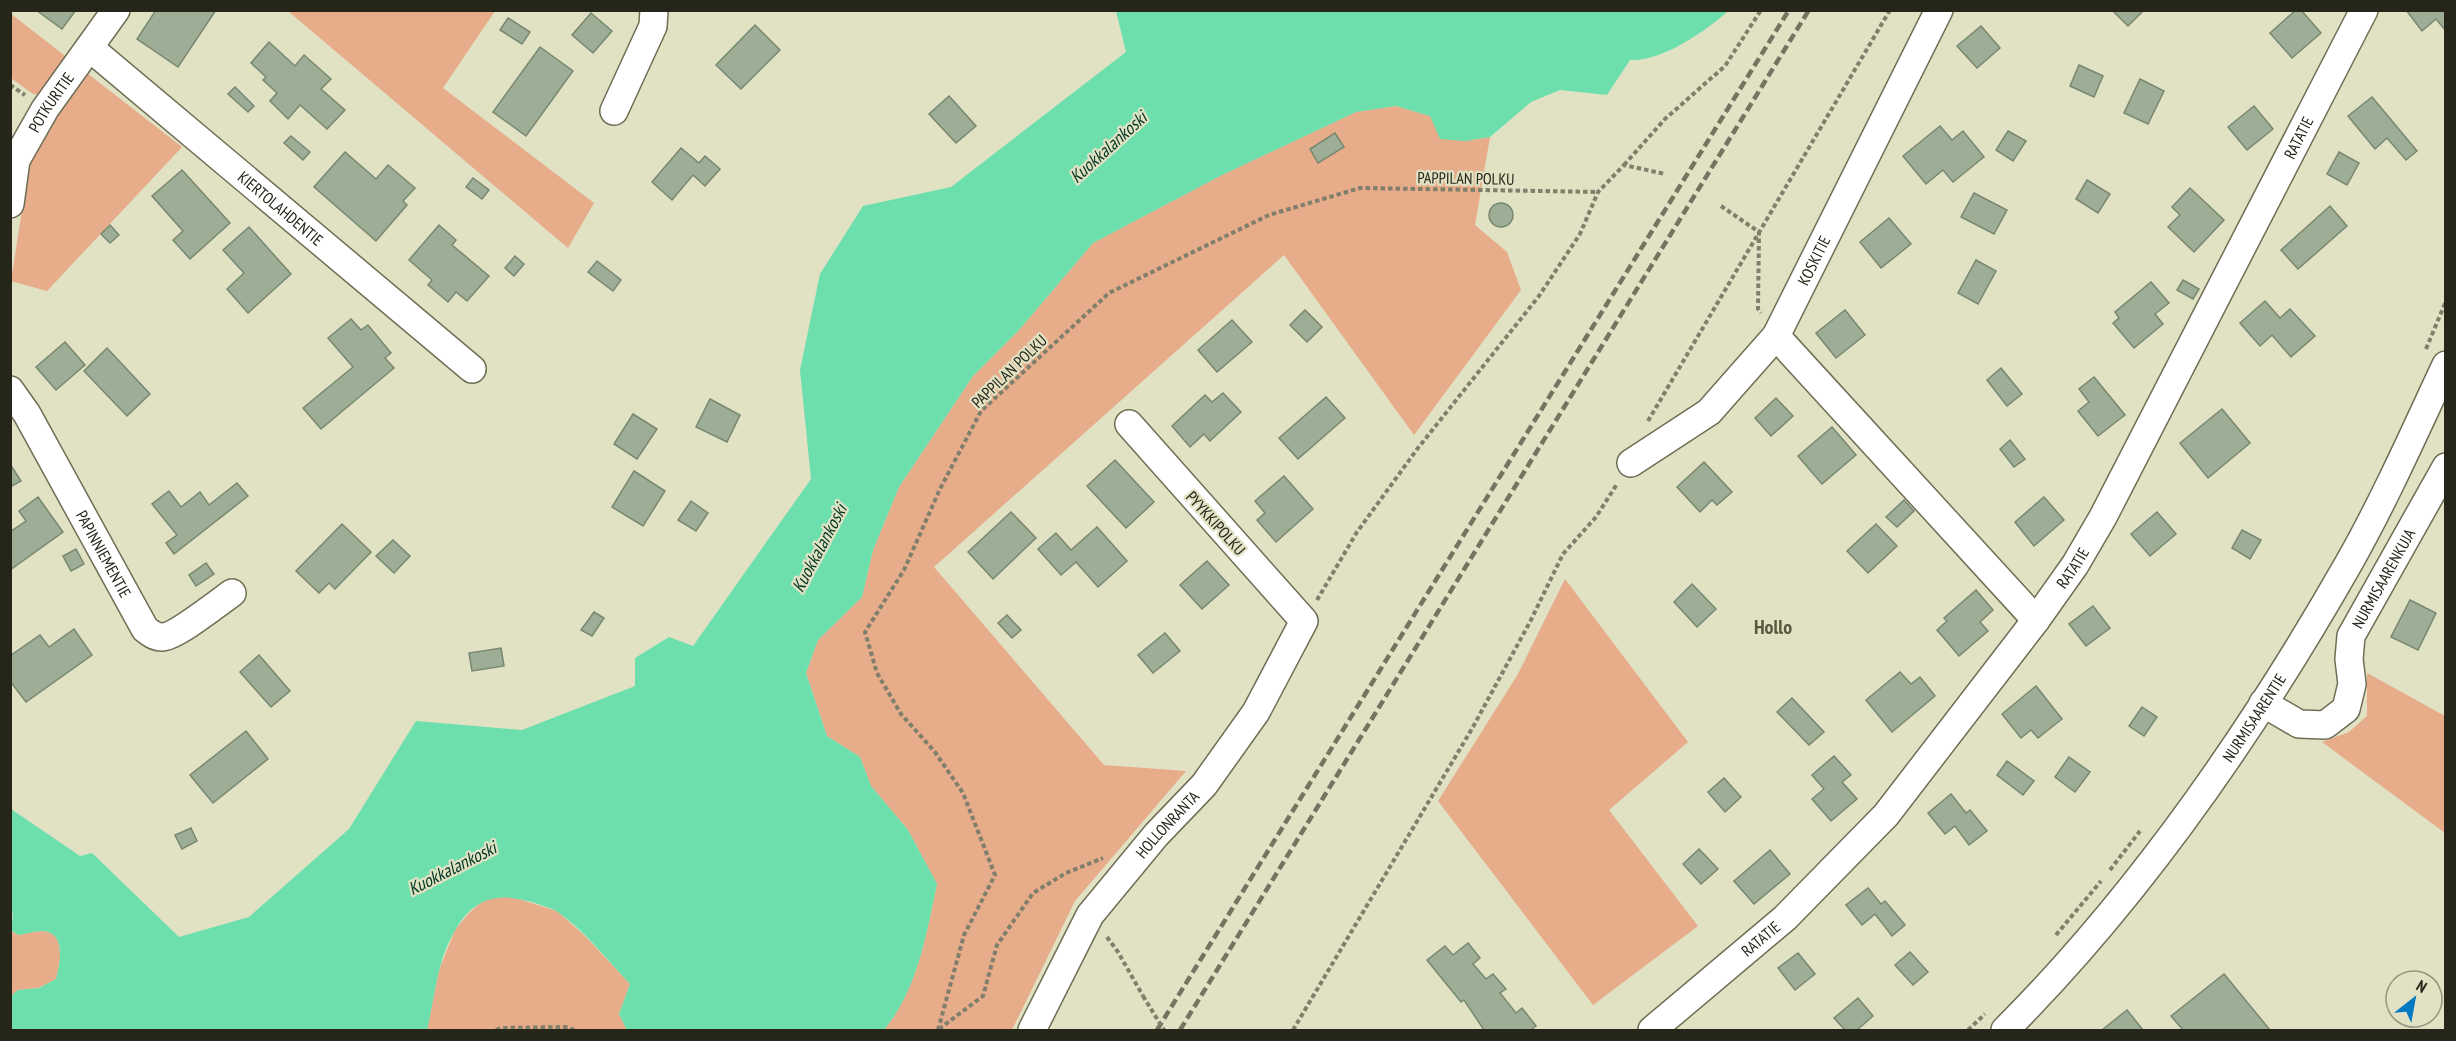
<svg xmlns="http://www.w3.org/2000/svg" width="2456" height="1041" font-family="'PT Sans Narrow',sans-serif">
	<rect width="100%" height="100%" fill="#e1e1c4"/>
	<g fill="#e7ac8a">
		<path d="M288,11H495L443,88L594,203L568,248Z"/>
		<path d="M10,13L69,59L42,95L33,94L11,78Z"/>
		<path d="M87,73L182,147L47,291L11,281L31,152Z"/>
		<path d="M1396,106L1430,116L1465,141L1490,137L1475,225L1507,252L1521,290L1414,435L1284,255L934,567L1104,765L1186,771L1075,901L1012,1030H884C918,988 926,936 937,884L908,830L871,786L860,757L827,736L806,673L818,640L862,597L873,550L899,487L973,376L1019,330L1093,243L1222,175L1356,112Z"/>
		<path d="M1565,579L1688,742L1609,810L1698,926L1593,1005L1438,801L1518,674Z"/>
		<path d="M2367,673L2445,716V833L2322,742L2349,732L2367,716Z"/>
		<path d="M509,896L557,911L585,936L630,984L619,1014L627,1030H427L439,970L455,930L469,913L485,899Z"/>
		<path d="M10,930L18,935C26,934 35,931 42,931C67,932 60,964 56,979L38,988L18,990L11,996Z"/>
	</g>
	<path fill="#6cdfad" d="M1116,11H1728C1706,31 1661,62 1630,60L1607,95L1560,90L1531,102L1490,137L1465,141L1440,139L1430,116L1396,106L1356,112L1222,175L1093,243L1019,330L973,376L899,487L873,550L862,597L818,640L806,673L827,736L860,757L871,786L908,830L937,884C926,936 918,988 884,1030H627L619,1014L630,984C607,960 586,932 559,913C553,908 545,907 538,904C502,892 476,895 456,929C437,959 435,997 427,1030H11V996L18,990L39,988L56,979C60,964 67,932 42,931C35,931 26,934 18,935L11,930L13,914L10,904L11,809L80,856L92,853L179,937L249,917L349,829L416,721L522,730L635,686V658L669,637L693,646L811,479L800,370L820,274L863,206L951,187L1126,52Z"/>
	<g fill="#9eae96" stroke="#788770" stroke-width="1.5">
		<path d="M36,10H76L62,29Z"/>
		<path d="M156,10H216L178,67L137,39Z"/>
		<path d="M2112,10H2144L2128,26Z"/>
		<path d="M2296,10H2301L2321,33L2292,58L2270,33Z"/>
		<path d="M2406,10H2446V31L2436,19L2422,31Z"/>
		<path d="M591,13L612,31L593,53L572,35Z"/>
		<path d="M508,18L530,32L522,44L500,30Z"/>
		<path d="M755,25L780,50L741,89L716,65Z"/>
		<path d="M1981,26L2000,48L1977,68L1957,46Z"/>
		<path d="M269,42L295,66L304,55L331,79L321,89L345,110L327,129L300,105L288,119L270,101L277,93L263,80L266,77L251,63Z"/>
		<path d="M540,47L573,71L526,136L493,112Z"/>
		<path d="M2079,65L2103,76L2094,97L2070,86Z"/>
		<path d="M2140,79L2164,91L2148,124L2124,113Z"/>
		<path d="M235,87L254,106L248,112L228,94Z"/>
		<path d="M949,96L976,126L956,143L929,114Z"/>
		<path d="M2372,97L2417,151L2406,160L2387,138L2375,149L2348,116Z"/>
		<path d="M2254,106L2273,129L2247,150L2228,127Z"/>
		<path d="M1940,126L1952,140L1963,131L1984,157L1953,182L1943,170L1926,184L1903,156Z"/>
		<path d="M2008,131L2026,141L2013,161L1996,150Z"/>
		<path d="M1335,133L1344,147L1318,163L1310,149Z"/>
		<path d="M291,136L310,152L303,160L284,143Z"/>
		<path d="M681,148L699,163L705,156L720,169L705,186L693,175L672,200L652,182Z"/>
		<path d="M345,152L376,179L388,165L415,188L403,201L407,205L376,241L314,187Z"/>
		<path d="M2339,152L2359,163L2347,185L2327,174Z"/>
		<path d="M182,170L230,223L190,259L173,240L183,231L152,196Z"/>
		<path d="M473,178L489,190L482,199L466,187Z"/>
		<path d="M2087,180L2110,194L2098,213L2076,199Z"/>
		<path d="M2190,188L2224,220L2194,252L2168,227L2180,215L2172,207Z"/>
		<path d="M1974,193L2007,210L1994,234L1961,217Z"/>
		<circle cx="1501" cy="215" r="12"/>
		<path d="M2330,206L2347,226L2298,269L2281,250Z"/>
		<path d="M1889,218L1911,244L1881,268L1860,242Z"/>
		<path d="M110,225L119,235L110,243L101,234Z"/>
		<path d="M439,225L456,240L452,245L489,276L467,301L456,292L448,302L428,285L432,280L409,260Z"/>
		<path d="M249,227L291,274L248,313L227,289L244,273L223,250Z"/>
		<path d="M515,256L524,264L514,276L505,268Z"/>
		<path d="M1976,260L1996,271L1978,304L1958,293Z"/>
		<path d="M597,261L621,280L613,291L588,272Z"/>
		<path d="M2183,280L2199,289L2193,299L2177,290Z"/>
		<path d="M2151,282L2169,303L2155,314L2163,324L2134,348L2113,323L2119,318L2115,312Z"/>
		<path d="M2265,301L2280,318L2290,309L2315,336L2291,357L2272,335L2260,346L2240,323Z"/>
		<path d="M1305,310L1322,327L1307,342L1290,325Z"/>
		<path d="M1845,310L1865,335L1836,358L1816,333Z"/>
		<path d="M351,319L361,330L368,325L391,353L385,358L394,368L321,429L303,408L353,367L328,338Z"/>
		<path d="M1232,320L1252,342L1217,372L1198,350Z"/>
		<path d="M65,342L85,365L56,390L36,367Z"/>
		<path d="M107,348L150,394L127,416L84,371Z"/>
		<path d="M2001,368L2022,394L2007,406L1987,380Z"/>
		<path d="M2094,377L2125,415L2098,436L2078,411L2089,402L2079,389Z"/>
		<path d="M1223,393L1241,412L1210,441L1204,434L1190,447L1172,426L1205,395L1212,402Z"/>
		<path d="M1326,397L1345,418L1298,459L1279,438Z"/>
		<path d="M1776,398L1793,416L1771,436L1755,418Z"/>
		<path d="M710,399L740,415L727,442L696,427Z"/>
		<path d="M2222,409L2250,443L2208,478L2180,443Z"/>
		<path d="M633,414L657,429L637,459L614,444Z"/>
		<path d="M1832,427L1856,455L1822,484L1798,456Z"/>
		<path d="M2010,440L2025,459L2014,467L2000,449Z"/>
		<path d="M1115,460L1154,502L1126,528L1087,486Z"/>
		<path d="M1704,462L1732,492L1717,505L1712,500L1700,512L1677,487Z"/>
		<path d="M10,464L21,481L10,487Z"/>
		<path d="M634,471L665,491L643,526L612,507Z"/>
		<path d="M1284,476L1313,509L1276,542L1257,520L1265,513L1255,501Z"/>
		<path d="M237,483L248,496L174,554L166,543L177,535L152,504L169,491L181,507L200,492L209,505Z"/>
		<path d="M38,497L63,532L10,570V532L26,521L19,511Z"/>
		<path d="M2044,497L2064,520L2034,546L2015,522Z"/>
		<path d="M1904,500L1914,511L1897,527L1886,517Z"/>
		<path d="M691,501L708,513L696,531L678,520Z"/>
		<path d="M1011,512L1036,538L993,579L968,552Z"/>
		<path d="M2157,512L2176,534L2150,556L2131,534Z"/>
		<path d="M342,524L371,552L335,589L329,583L319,593L296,571Z"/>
		<path d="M1876,524L1897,546L1868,573L1847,551Z"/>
		<path d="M1097,527L1127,561L1098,587L1076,562L1061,575L1038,549L1056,533L1071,550Z"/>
		<path d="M2242,530L2261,540L2250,559L2232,548Z"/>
		<path d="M393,540L410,556L394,573L376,556Z"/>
		<path d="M76,549L84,564L71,571L63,556Z"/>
		<path d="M1207,561L1229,585L1202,609L1180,585Z"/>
		<path d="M206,563L214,574L196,586L189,575Z"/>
		<path d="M1692,584L1716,609L1697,627L1674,602Z"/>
		<path d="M1976,590L1993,610L1980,622L1988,631L1959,656L1937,630L1947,621L1944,618Z"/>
		<path d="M2410,600L2436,613L2418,650L2391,637Z"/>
		<path d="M2093,606L2110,628L2086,646L2069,624Z"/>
		<path d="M594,612L604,618L592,636L581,630Z"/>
		<path d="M1007,615L1021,630L1012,638L998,623Z"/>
		<path d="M74,629L92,655L26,702L10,681V656L40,635L49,647Z"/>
		<path d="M1165,633L1180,651L1153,673L1138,655Z"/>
		<path d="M501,648L504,666L472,671L469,653Z"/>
		<path d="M259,655L290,691L271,707L240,672Z"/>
		<path d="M1900,672L1911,684L1920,677L1935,696L1892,732L1866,700Z"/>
		<path d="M2036,686L2062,719L2038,738L2031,730L2021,738L2002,714Z"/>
		<path d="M1792,698L1824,732L1809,745L1777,712Z"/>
		<path d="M2142,707L2157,717L2144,736L2129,726Z"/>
		<path d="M246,731L268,759L213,803L190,775Z"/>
		<path d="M1834,756L1851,775L1842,782L1857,799L1831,821L1812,799L1824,789L1812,775Z"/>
		<path d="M2069,757L2090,772L2075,792L2055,777Z"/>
		<path d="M2007,761L2034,781L2023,795L1997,775Z"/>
		<path d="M1724,778L1741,797L1725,812L1708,792Z"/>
		<path d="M1951,794L1966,813L1970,810L1987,831L1969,845L1955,826L1945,834L1928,813Z"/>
		<path d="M191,828L197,841L182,849L175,835Z"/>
		<path d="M1699,849L1718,869L1701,884L1683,864Z"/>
		<path d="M1770,850L1790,874L1754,904L1734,881Z"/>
		<path d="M1868,888L1881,904L1885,901L1905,925L1892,936L1875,914L1862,925L1846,905Z"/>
		<path d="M1468,943L1480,958L1473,964L1486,979L1493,974L1506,989L1500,993L1516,1013L1522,1008L1536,1026L1531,1030H1484L1464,1000L1461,1002L1427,960L1445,946L1453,955Z"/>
		<path d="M1910,952L1928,972L1913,985L1895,965Z"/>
		<path d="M1798,953L1815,974L1795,990L1778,968Z"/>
		<path d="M2224,974L2270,1030H2183L2171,1016Z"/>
		<path d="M1858,998L1873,1016L1857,1030H1845L1834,1018Z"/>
		<path d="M2127,1010L2143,1030H2102Z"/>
	</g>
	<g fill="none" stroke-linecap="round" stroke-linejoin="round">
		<g stroke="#6f6e55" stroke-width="30">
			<g id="minor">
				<path id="s1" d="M90,48L472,369"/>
				<path d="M614,111L653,26L654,10"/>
				<path id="s2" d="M10,204L16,160L45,109L116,10"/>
				<path d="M1776,336L2036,620"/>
				<path id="s3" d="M10,390L27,414L145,629C150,633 155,637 162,637C175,637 218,603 232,593"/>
				<path id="s4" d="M1631,463L1709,412L1776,336L1939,10"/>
				<path id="s5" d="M2263,703L2299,724L2325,725L2346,709L2352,684L2349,659L2351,636L2446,467"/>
				<path id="s6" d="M1032,1030L1090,915L1156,835L1204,785L1256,712L1304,621L1129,424"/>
				<path id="s7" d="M1652,1030L1785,918L1886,815L2036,620L2075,565L2103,517L2364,10"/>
				<path id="s8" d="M2005,1030C2141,894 2255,728 2350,561C2386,497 2415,431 2446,365"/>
			</g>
		</g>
		<g stroke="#7f7f6b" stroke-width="4" stroke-dasharray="4.5 3" stroke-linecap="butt">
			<path d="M10,85L25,95"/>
			<path d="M1624,165L1665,119L1725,66L1761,10"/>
			<path d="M1721,206L1759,232L1758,309L1761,313"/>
			<path d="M2426,349L2446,301"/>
			<path d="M1648,421L1890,10"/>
			<path d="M1317,600L1357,532L1418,448L1539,296L1580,234L1598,192L1624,165L1665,174"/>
			<path d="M2110,870L2140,831"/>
			<path d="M2056,935L2101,881"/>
			<path d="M1107,937L1118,952L1143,996"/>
			<path d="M939,1029L983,996L997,945L1033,893L1066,873L1103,858"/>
			<path d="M496,1030L501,1028L568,1027L574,1030"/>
			<path d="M938,1030L964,935L995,875L963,793L935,752L901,714L877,673L865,632L904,570L940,489L981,411L1109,293L1269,215L1360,188L1598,192"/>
			<path d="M1293,1030L1473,727L1531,620L1563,554L1596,517L1617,484"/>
			<path d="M1968,1030L1985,1014"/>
		</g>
		<use href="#minor" stroke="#fff" stroke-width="27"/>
		<g stroke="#747461" stroke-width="4.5" stroke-dasharray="9 4.5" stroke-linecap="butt">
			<path d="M1157,1030L1789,10"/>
			<path d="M1180,1030L1809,10"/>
		</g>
		<path stroke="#7f7f6b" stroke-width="4" stroke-dasharray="4.5 3" stroke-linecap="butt" d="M1143,996L1164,1030"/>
	</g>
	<g text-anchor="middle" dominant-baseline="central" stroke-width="4.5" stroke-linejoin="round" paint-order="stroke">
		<g font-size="16" fill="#25251a" stroke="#e1e1c4">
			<text stroke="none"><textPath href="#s2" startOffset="112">POTKURITIE</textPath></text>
			<text stroke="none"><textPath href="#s7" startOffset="1114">RATATIE</textPath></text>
			<text transform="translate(1466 178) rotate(1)">PAPPILAN POLKU</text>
			<text stroke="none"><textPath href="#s1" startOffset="249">KIERTOLAHDENTIE</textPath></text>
			<text stroke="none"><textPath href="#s4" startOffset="279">KOSKITIE</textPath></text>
			<text transform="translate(1009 371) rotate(-44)">PAPPILAN POLKU</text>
			<text transform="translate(1216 523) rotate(48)">PYYKKIPOLKU</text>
			<text stroke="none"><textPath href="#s3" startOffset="189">PAPINNIEMENTIE</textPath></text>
			<text stroke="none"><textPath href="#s7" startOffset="628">RATATIE</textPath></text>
			<text stroke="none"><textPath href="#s5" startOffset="234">NURMISAARENKUJA</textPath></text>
			<text stroke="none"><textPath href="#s8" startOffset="400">NURMISAARENTIE</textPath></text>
			<text stroke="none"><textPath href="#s6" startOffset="248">HOLLONRANTA</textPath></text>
			<text stroke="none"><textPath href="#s7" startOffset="142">RATATIE</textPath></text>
		</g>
		<g font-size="18" font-style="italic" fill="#013623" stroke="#e1e1c4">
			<text transform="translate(1108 147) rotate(-42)">Kuokkalankoski</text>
			<text transform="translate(819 548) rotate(-62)">Kuokkalankoski</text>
			<text transform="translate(452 868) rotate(-27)">Kuokkalankoski</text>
		</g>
		<g font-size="20" font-weight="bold" fill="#58573f" stroke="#e1e1c4">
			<text x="1773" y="627">Hollo</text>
		</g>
	</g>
	<rect width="2456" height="1041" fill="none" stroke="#25251a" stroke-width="24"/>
	<g transform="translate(2414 999) rotate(31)"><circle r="28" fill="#e1e1c4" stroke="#969680" stroke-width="1.5"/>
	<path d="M0-4.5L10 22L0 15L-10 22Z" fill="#0379c3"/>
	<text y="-9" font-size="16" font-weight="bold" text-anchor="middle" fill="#25251a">N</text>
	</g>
</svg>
